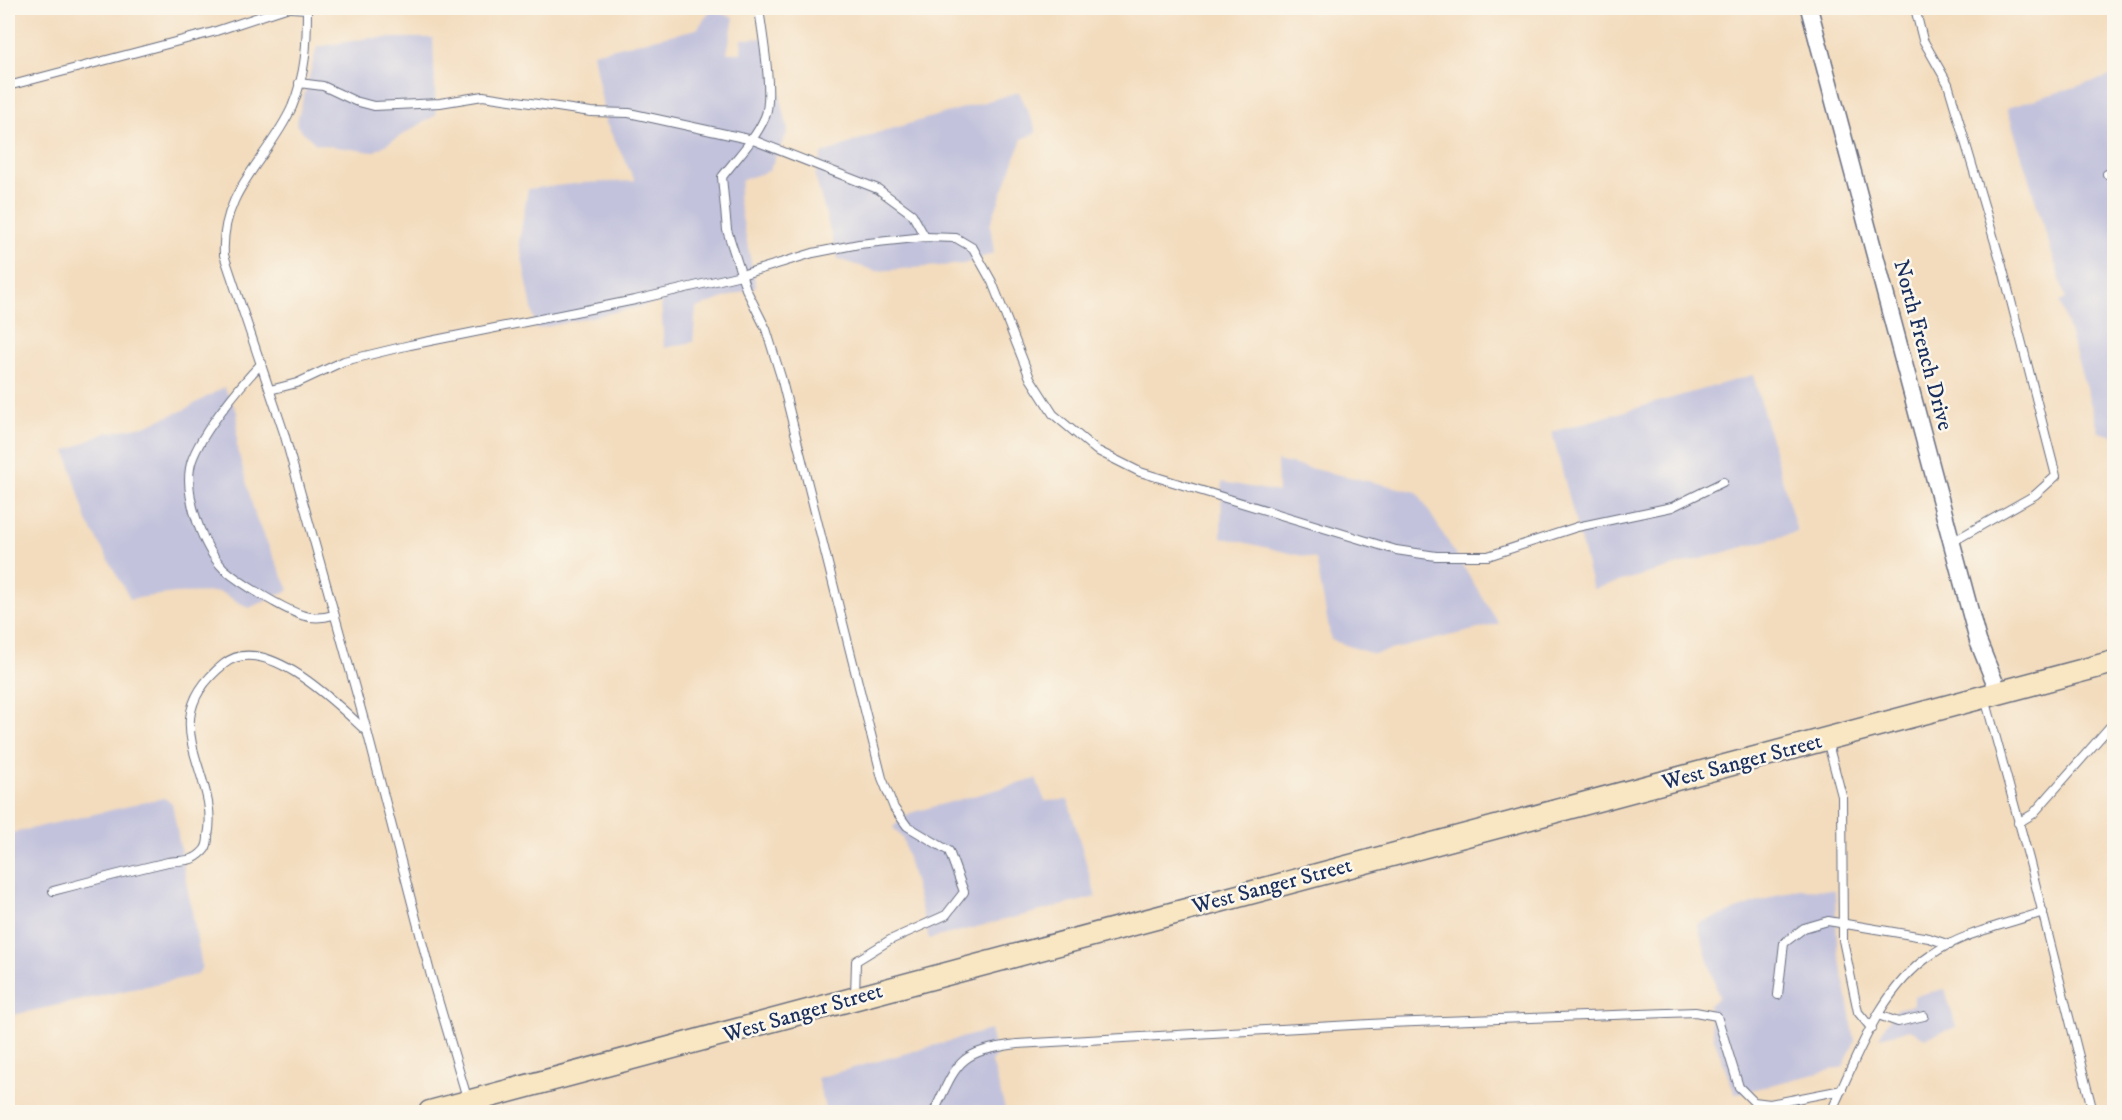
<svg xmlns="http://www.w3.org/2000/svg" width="2122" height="1120" font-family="'IM FELL DW Pica',serif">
	<rect width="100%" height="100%" fill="#fbf7ec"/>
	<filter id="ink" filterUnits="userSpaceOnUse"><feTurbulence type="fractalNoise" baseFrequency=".0167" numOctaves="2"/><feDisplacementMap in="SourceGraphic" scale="12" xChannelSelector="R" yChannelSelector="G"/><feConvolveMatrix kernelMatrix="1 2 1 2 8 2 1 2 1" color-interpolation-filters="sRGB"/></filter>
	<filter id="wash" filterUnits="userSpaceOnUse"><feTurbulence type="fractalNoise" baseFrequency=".008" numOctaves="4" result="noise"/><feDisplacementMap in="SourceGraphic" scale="24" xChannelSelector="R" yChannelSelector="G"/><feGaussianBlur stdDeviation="1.35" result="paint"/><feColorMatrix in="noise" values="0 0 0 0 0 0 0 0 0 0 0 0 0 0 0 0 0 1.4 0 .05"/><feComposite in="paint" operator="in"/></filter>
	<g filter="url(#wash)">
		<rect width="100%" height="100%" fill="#f3dcbd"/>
		<g fill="#c2c2dc">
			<path d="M711,10L734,18L727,53H741L742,39L768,38L788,131L769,171L742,180L738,197L756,287L696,308L693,342L664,348L661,302L536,329L519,242L528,189L583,183L635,181L606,123L593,53L697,29Z"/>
			<path d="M369,38H433L436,115L373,152L316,144L296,125L317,47Z"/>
			<path d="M2114,75V436L2099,432L2060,302L2066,299L2007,108Z"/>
			<path d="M1019,92L1037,132L1022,139L990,225L994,253L964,264L876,271L838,259L815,176L822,154L877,133Z"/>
			<path d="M1753,375L1797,532L1593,589L1552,432Z"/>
			<path d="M224,387L237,412V447L256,519L289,590L249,608L220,592L175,593L130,599L87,521L66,451L106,433L144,426L184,410Z"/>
			<path d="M1277,461L1417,492L1499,624L1373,654L1331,640L1316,559L1221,537L1222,482L1278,492Z"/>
			<path d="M1036,779L1045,801L1068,800L1096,897L929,939L903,839L893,827L910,813Z"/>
			<path d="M164,798L172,803L202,967L197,975L8,1016V834Z"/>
			<path d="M1795,889L1835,890L1837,944L1855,1041L1843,1067L1735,1094L1714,1038L1708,1006L1719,997L1697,924Z"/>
			<path d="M1945,989L1956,1027L1925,1038L1910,1030L1879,1037L1896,1009L1914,1005V996Z"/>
			<path d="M990,1030L996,1056L992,1062L1006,1112H826L817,1078Z"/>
		</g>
	</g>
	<g filter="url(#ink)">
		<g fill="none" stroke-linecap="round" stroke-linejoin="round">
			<g stroke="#676c7f" stroke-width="10">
				<g id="service">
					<path d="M291,8L307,9"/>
					<path d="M307,8C307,44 306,73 292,107C268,160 220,191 224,255L284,433L367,731L431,976L468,1101"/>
					<path d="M759,8C762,33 774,96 765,117C755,140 737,157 722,177L727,230L746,289L766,329L781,377L882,778L894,808L907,826L949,851L964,892L946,915L890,940L856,961L855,997"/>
					<path d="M1915,8L1923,40L1948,84L2002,266L2056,476L2035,495L1952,542"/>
					<path d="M299,83L323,86L355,101L374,106L440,103L483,96L591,112L629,113L753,140L878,189L912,214L925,237"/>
					<path d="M8,86L213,32L286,8"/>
					<path d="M2107,174L2114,172"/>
					<path d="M262,363C242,383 194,441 190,468C185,498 203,548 224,569C239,582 256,592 274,602C294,613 310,622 333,615"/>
					<path d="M270,390L297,383L344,361L410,345L635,300L741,275L813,253L859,244L925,237L956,238L973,248L992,282L1030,378L1053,414L1096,450L1140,472L1396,550L1436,556H1488L1577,527L1672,507L1723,482"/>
					<path d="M1985,698L2029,859L2093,1112"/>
					<path d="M1827,740L1842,796L1843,940L1858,1012L1872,1029"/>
					<path d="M2018,823L2033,814L2114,722"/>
					<path d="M53,891C91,881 129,871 168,862C176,860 187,862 194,858C197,857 203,852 205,849C207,846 208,840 208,836C221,774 150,723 224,664C265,631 338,705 366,731"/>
					<path d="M1778,995L1784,943L1804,928L1828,921L1929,938L1950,945"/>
					<path d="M1878,1015L1898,1022L1924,1016"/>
					<path d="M934,1112C958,1061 958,1052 1017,1044L1388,1023L1695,1012L1717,1016L1739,1087L1754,1102L1770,1104L1842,1090"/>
					<path d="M1831,1112C1857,1058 1879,990 1931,955C1962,933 2007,924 2043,912"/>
				</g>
			</g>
			<g stroke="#676c7f" stroke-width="19">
				<path id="minor" d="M1809,8L1978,641L1999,693"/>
			</g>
			<g stroke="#676c7f" stroke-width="25">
				<path id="secondary" d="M430,1112L2114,662"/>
			</g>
			<use href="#service" stroke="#fff" stroke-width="8"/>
			<use href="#minor" stroke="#fff" stroke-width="16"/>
			<use href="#secondary" stroke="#f9e7c3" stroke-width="22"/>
		</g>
	</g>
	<g text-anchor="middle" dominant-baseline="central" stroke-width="5" stroke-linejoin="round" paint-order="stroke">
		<g font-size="22" fill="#1b2f5e" stroke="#fbf7ec">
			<text transform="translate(1923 345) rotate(75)">North French Drive</text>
			<text transform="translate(1742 762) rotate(-15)">West Sanger Street</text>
			<text transform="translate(1272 886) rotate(-15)">West Sanger Street</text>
			<text transform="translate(803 1013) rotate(-16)">West Sanger Street</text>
		</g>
	</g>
	<rect width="2122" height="1120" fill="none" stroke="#fbf7ec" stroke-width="30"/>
</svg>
